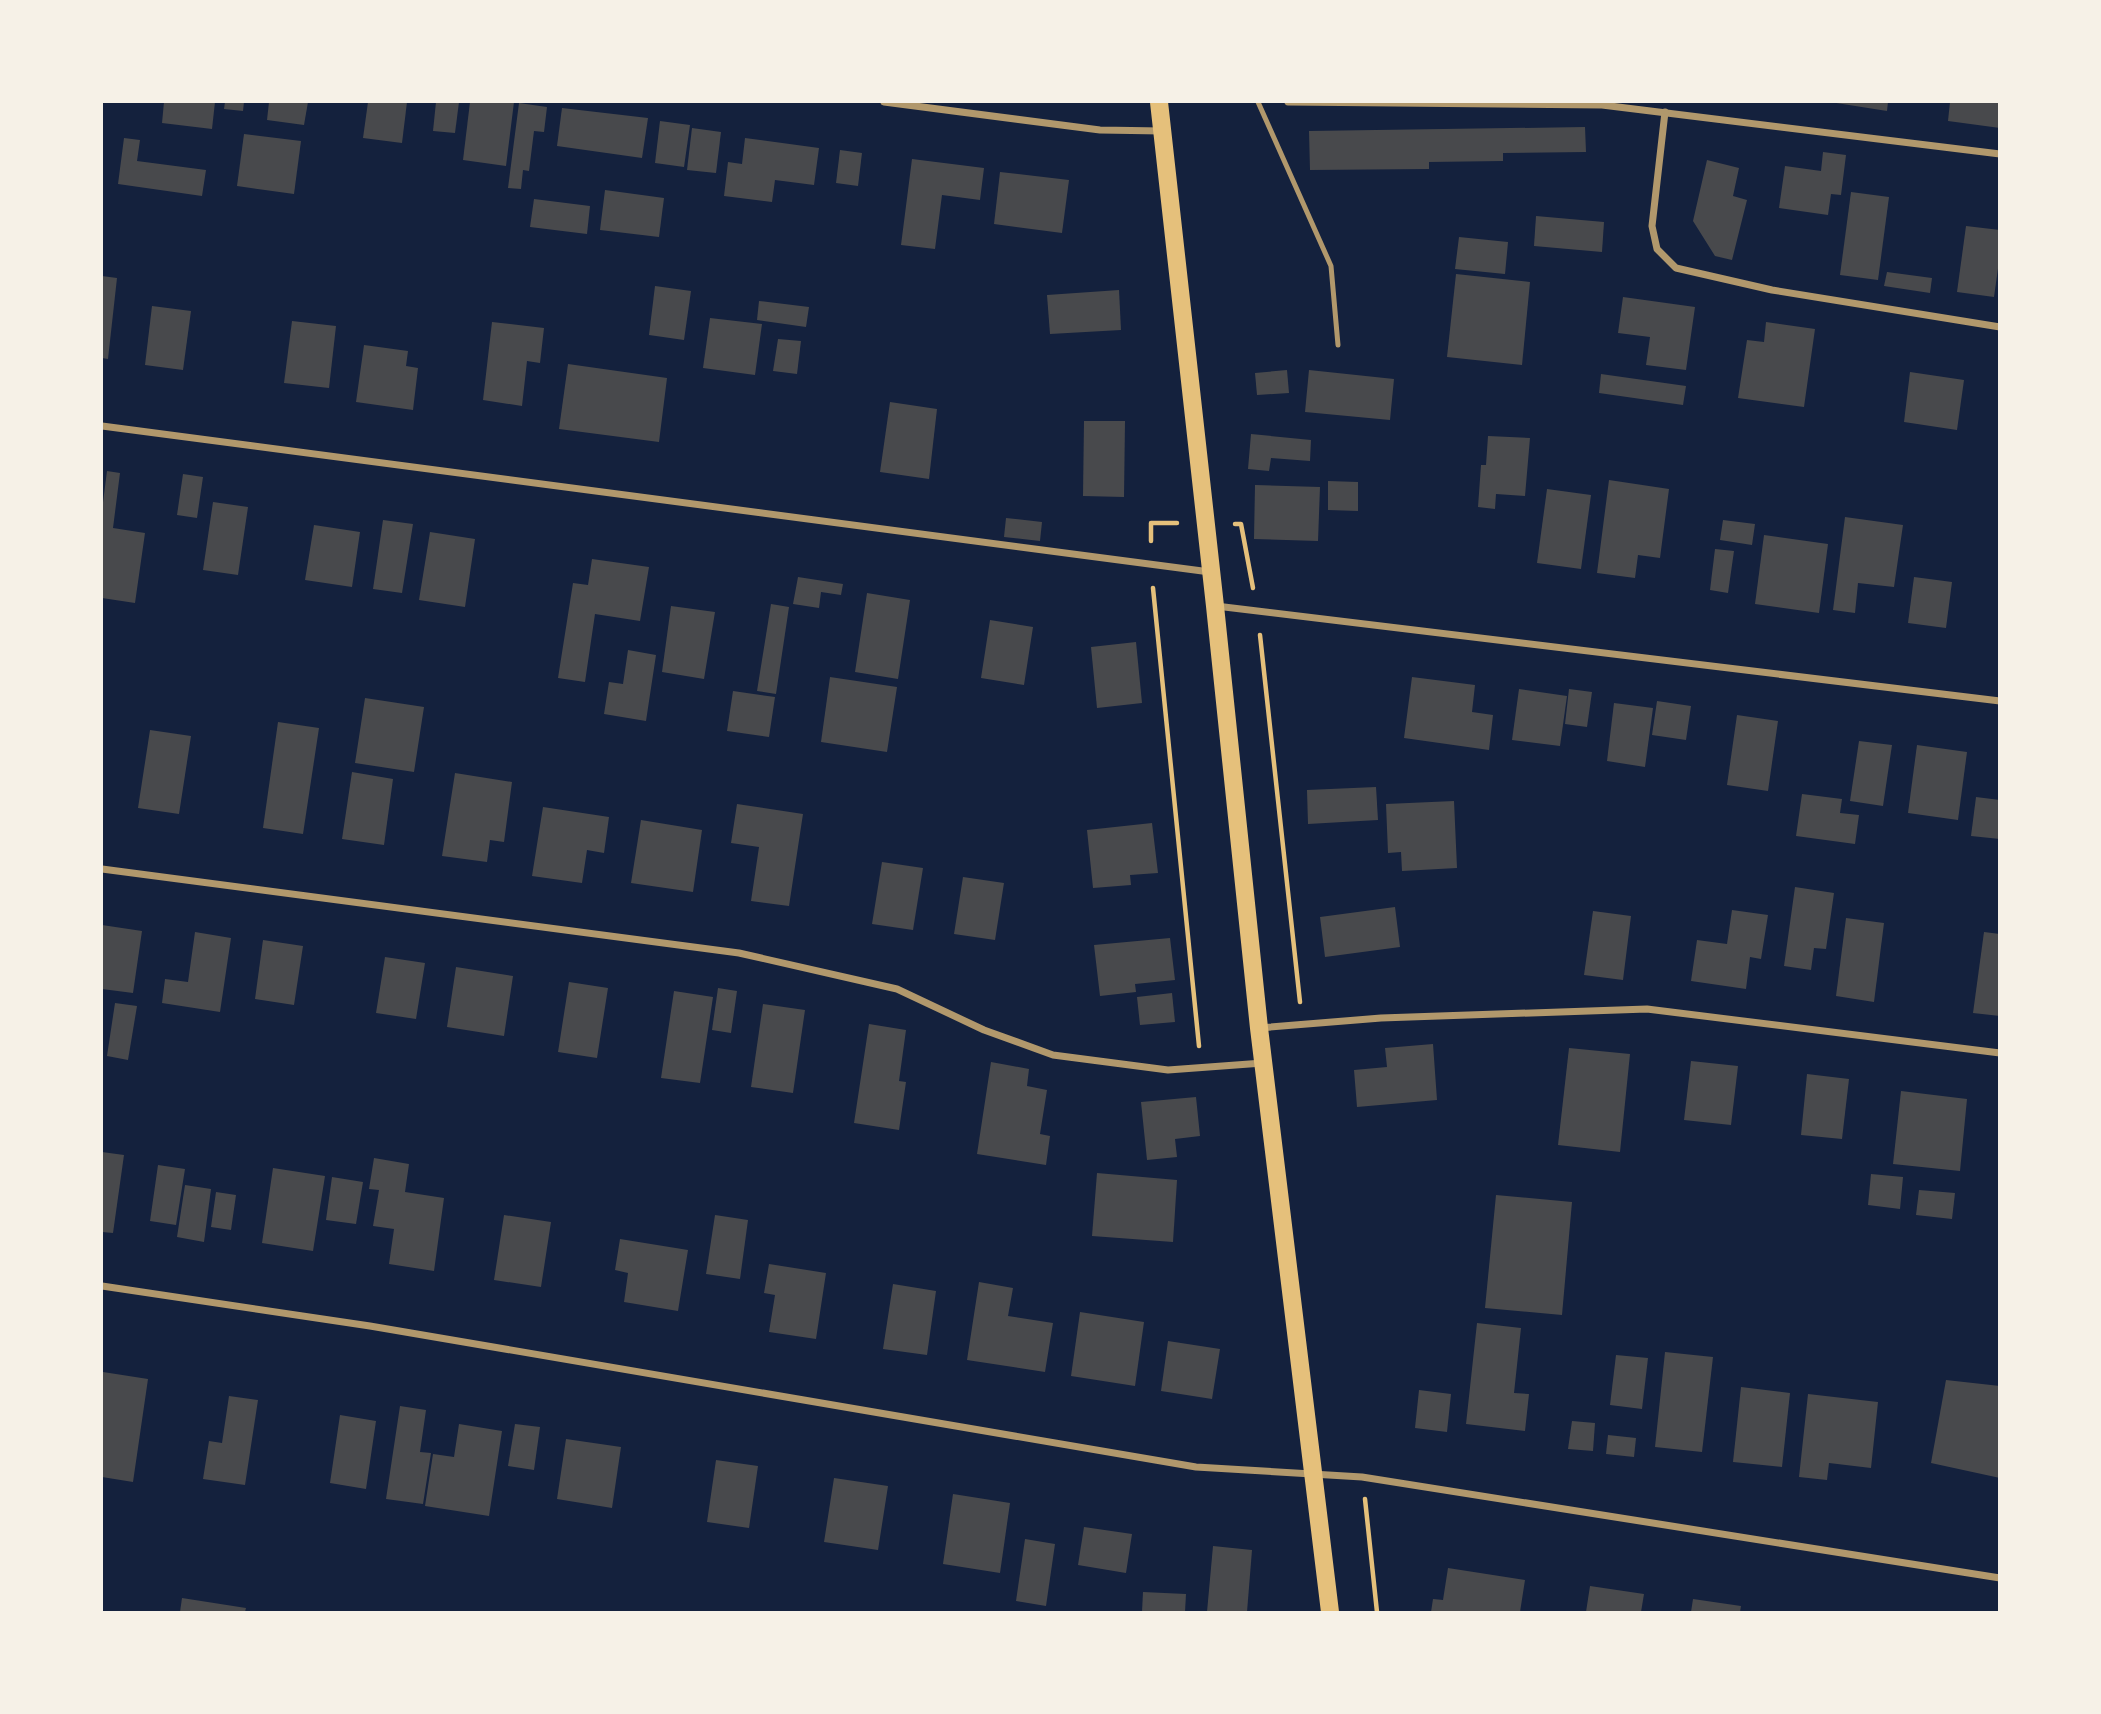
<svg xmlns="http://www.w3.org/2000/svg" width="2101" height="1714" font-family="'Work Sans',sans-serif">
	<rect width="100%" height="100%" fill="#14213d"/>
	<g fill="#48494c">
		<path d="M164,102H215L212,129L162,123Z"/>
		<path d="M225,102H244L243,111L224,109Z"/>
		<path d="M269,102H308L304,125L267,120Z"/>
		<path d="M368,102H407L402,143L363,138Z"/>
		<path d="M436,102H459L455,133L433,131Z"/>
		<path d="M470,102H514L506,166L463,160Z"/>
		<path d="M1830,102H1888L1887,111Z"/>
		<path d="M1950,102H2000V128L1948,121Z"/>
		<path d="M519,103L547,107L544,132L534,131L529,171L523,170L521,189L508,188Z"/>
		<path d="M562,108L648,118L642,158L557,146Z"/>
		<path d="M660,121L690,125L684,167L655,163Z"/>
		<path d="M1585,127L1586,152L1503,153V161L1429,162V169L1310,170L1309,131Z"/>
		<path d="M692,128L721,132L716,173L687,170Z"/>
		<path d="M244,134L301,141L294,194L237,186Z"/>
		<path d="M124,138L140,140L137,161L206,170L202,196L118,184Z"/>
		<path d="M745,138L819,148L814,185L775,180L772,202L724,196L728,162L742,164Z"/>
		<path d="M840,150L862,153L858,186L836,183Z"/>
		<path d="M1823,152L1846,155L1841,195L1831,194L1828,215L1779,208L1785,166L1821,171Z"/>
		<path d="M912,159L984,168L980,200L942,195L935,249L901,245Z"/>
		<path d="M1707,160L1739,168L1733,196L1747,200L1732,260L1715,256L1693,221Z"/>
		<path d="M1000,172L1069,180L1062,233L994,224Z"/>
		<path d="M605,190L664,198L659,237L600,230Z"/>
		<path d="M1851,192L1889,197L1878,280L1840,275Z"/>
		<path d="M534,199L590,206L587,234L530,227Z"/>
		<path d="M1536,216L1604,222L1602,252L1534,246Z"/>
		<path d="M1966,226L2000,230V254L1994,297L1957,292Z"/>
		<path d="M1459,237L1508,242L1505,274L1455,269Z"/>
		<path d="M1887,272L1932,278L1930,293L1884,286Z"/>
		<path d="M1456,274L1530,282L1522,365L1447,357Z"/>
		<path d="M102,276L117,278L108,359L102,358Z"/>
		<path d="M655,286L691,291L684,340L649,335Z"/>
		<path d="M1119,290L1121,330L1050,334L1047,295Z"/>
		<path d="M1623,297L1695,307L1686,370L1646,365L1650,337L1618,333Z"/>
		<path d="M759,301L809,307L806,327L757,320Z"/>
		<path d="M152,306L191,311L183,370L145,365Z"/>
		<path d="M710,318L762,324L755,375L703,368Z"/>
		<path d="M292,321L336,326L329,388L284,383Z"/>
		<path d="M492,322L544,328L540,363L527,361L522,406L483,400Z"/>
		<path d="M1766,322L1815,329L1804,407L1738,398L1747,340L1764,342Z"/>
		<path d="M778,339L801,341L797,374L773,371Z"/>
		<path d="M364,345L408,351L406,366L418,368L413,410L356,402Z"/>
		<path d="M568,364L667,378L659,442L559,429Z"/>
		<path d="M1287,370L1289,393L1257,395L1255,373Z"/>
		<path d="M1309,370L1394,379L1390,420L1305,412Z"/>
		<path d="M1910,372L1964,380L1957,430L1904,422Z"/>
		<path d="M1601,374L1686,386L1683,405L1599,393Z"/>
		<path d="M890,402L937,409L929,479L880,472Z"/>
		<path d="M1084,421H1125L1124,497L1083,496Z"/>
		<path d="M1251,434L1311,440L1310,461L1271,458L1269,471L1248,469Z"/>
		<path d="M1488,436L1530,438L1525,496L1496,494L1495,509L1478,507L1481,465H1486Z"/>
		<path d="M107,471L120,473L113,528L145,533L135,603L102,598V510Z"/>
		<path d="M183,474L203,477L197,518L177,515Z"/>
		<path d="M1609,480L1669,489L1660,558L1638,555L1635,578L1597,573Z"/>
		<path d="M1328,481L1358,482V511L1328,510Z"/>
		<path d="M1255,485L1320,487L1318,541L1254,539Z"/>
		<path d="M1547,489L1591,495L1581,569L1537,563Z"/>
		<path d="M213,502L248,507L238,575L203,570Z"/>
		<path d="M1845,517L1903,525L1894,587L1858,583L1855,613L1833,610Z"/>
		<path d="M1006,518L1042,522L1040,541L1004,537Z"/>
		<path d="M383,520L413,524L402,593L373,589Z"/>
		<path d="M1723,520L1755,524L1752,545L1720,540Z"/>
		<path d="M314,525L360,532L352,587L305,580Z"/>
		<path d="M430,532L475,539L465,607L419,600Z"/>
		<path d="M1764,535L1828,544L1819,613L1755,604Z"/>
		<path d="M1715,549L1734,551L1728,593L1710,590Z"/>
		<path d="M592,559L649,567L640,621L595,614L585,682L558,678L573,583L588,585Z"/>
		<path d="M798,577L843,584L841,595L821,592L819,608L793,604Z"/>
		<path d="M1914,577L1952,582L1946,628L1908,623Z"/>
		<path d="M867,593L910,600L898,679L855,672Z"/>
		<path d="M771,604L789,607L776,694L757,691Z"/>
		<path d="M671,606L715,612L704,679L662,672Z"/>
		<path d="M990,620L1033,627L1024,685L981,678Z"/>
		<path d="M1136,642L1142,703L1097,708L1091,647Z"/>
		<path d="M628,650L656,655L646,721L604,714L609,682L623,684Z"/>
		<path d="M830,677L897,687L887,752L821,742Z"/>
		<path d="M1412,677L1475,685L1472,712L1493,715L1489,750L1404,738Z"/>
		<path d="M1519,689L1567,696L1560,746L1512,740Z"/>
		<path d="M1569,689L1592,692L1587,727L1565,724Z"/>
		<path d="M733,691L775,697L769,737L727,731Z"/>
		<path d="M365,698L424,707L414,772L355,763Z"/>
		<path d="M1657,701L1691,706L1686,740L1652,735Z"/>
		<path d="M1614,703L1653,708L1645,767L1607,761Z"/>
		<path d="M1737,715L1778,721L1768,791L1727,785Z"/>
		<path d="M278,722L319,728L303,834L263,828Z"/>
		<path d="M150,730L191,736L179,814L138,808Z"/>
		<path d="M1859,741L1892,745L1883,806L1850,801Z"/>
		<path d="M1917,745L1967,752L1958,820L1908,813Z"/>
		<path d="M352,772L393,779L384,845L342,839Z"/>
		<path d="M455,773L512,782L504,842L490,840L487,862L442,856Z"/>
		<path d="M1376,787L1378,820L1308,824L1307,790Z"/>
		<path d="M1802,794L1842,799L1840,813L1859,815L1855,844L1796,836Z"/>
		<path d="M1976,797L2000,800V839L1971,836Z"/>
		<path d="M1454,801L1457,868L1402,871L1401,852L1388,853L1386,804Z"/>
		<path d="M737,804L803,814L789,906L751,901L759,847L731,843Z"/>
		<path d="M543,807L609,817L604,853L587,850L582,883L532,876Z"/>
		<path d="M641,820L702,830L693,892L631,883Z"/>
		<path d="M1152,823L1158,873L1130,875L1131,885L1093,888L1087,830Z"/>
		<path d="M882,862L923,868L913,930L872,924Z"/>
		<path d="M963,877L1004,883L995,940L954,934Z"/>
		<path d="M1795,887L1834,893L1826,949L1814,948L1811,970L1784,966Z"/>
		<path d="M1395,907L1400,947L1325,957L1320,917Z"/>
		<path d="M1732,910L1768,915L1761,959L1750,957L1746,989L1691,981L1697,940L1727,944Z"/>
		<path d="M1593,911L1631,916L1623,980L1584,975Z"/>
		<path d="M1846,918L1884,923L1874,1002L1836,996Z"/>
		<path d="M102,925L142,931L133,993L102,989Z"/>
		<path d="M195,932L231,938L220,1012L162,1003L165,979L188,982Z"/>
		<path d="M1984,932L2000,934V1016L1973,1013Z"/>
		<path d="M1170,938L1175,980L1135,984L1136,992L1100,996L1094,945Z"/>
		<path d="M263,940L303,946L294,1005L255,999Z"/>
		<path d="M385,957L425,963L416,1019L376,1013Z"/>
		<path d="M456,967L513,976L504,1036L447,1027Z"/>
		<path d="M569,982L608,988L597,1058L558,1052Z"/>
		<path d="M718,988L737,991L731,1033L712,1030Z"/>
		<path d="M674,991L713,997L700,1083L661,1078Z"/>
		<path d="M1172,993L1175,1022L1140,1025L1137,997Z"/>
		<path d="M115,1003L137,1006L128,1060L107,1056Z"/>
		<path d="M763,1004L805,1010L793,1093L751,1087Z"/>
		<path d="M869,1024L906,1030L899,1081L906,1082L899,1130L854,1123Z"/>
		<path d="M1433,1044L1437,1100L1357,1107L1354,1070L1387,1067L1385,1048Z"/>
		<path d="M1569,1048L1630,1054L1620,1152L1558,1145Z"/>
		<path d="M1691,1061L1738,1066L1731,1125L1684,1120Z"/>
		<path d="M991,1062L1029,1069L1027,1086L1047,1090L1040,1134L1050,1136L1046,1165L977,1154Z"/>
		<path d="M1807,1074L1849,1079L1842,1139L1801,1135Z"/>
		<path d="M1901,1091L1967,1099L1960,1171L1893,1164Z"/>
		<path d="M1196,1097L1200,1136L1175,1139L1177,1157L1147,1160L1141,1102Z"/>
		<path d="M102,1152L124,1155L113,1233L102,1232Z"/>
		<path d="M374,1158L409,1164L405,1192L444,1198L434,1271L389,1264L394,1229L373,1226L379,1190L369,1189Z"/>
		<path d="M158,1165L185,1169L176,1225L150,1221Z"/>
		<path d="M273,1168L325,1176L313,1251L262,1243Z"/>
		<path d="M1097,1173L1177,1180L1173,1242L1092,1236Z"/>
		<path d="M1871,1174L1903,1177L1900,1209L1868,1205Z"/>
		<path d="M332,1177L363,1182L356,1224L326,1220Z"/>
		<path d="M185,1185L211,1189L204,1242L177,1237Z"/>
		<path d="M1919,1190L1955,1193L1952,1219L1916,1215Z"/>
		<path d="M216,1192L236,1195L231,1230L211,1227Z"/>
		<path d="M1496,1195L1572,1202L1562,1315L1485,1308Z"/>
		<path d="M504,1215L551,1222L541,1287L494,1280Z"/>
		<path d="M715,1215L748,1220L740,1279L706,1274Z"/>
		<path d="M620,1239L688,1250L678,1311L624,1302L628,1273L615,1270Z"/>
		<path d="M769,1264L826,1273L816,1339L769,1332L775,1295L764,1293Z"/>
		<path d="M979,1282L1013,1288L1008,1316L1053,1323L1045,1372L967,1360Z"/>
		<path d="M893,1284L936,1291L927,1355L883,1349Z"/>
		<path d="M1080,1312L1144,1322L1135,1386L1071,1376Z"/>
		<path d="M1477,1323L1521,1328L1514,1393L1529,1394L1525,1431L1466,1424Z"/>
		<path d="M1168,1341L1220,1349L1212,1399L1161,1391Z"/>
		<path d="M1665,1352L1713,1357L1702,1452L1655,1447Z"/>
		<path d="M1616,1355L1648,1358L1642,1409L1610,1405Z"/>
		<path d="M103,1372L148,1379L133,1482L102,1477Z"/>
		<path d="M1946,1380L2000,1386V1478L1931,1463Z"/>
		<path d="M1741,1387L1790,1393L1782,1467L1733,1462Z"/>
		<path d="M1419,1390L1451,1394L1447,1432L1415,1428Z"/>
		<path d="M1808,1394L1878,1402L1871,1468L1829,1463L1827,1480L1799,1477Z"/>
		<path d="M229,1396L258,1400L245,1485L203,1479L209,1441L222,1443Z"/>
		<path d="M400,1406L426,1410L420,1452L431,1453L423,1504L386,1499Z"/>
		<path d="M340,1415L376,1421L366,1489L330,1483Z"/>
		<path d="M1572,1421L1595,1423L1593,1451L1568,1449Z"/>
		<path d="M459,1424L502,1431L489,1516L425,1506L433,1454L454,1457Z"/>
		<path d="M515,1424L540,1427L534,1470L508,1466Z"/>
		<path d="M1608,1435L1636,1438L1634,1457L1606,1454Z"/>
		<path d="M566,1439L621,1447L612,1508L557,1499Z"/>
		<path d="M716,1460L758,1466L749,1528L707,1522Z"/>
		<path d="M834,1478L888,1486L878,1550L824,1542Z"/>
		<path d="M953,1494L1010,1503L1000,1573L943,1564Z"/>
		<path d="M1084,1527L1132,1534L1126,1573L1078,1565Z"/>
		<path d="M1025,1539L1055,1544L1046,1606L1016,1601Z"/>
		<path d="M1213,1546L1252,1550L1247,1612H1207Z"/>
		<path d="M1448,1568L1525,1580L1520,1612H1431L1433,1599L1443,1600Z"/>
		<path d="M1590,1586L1644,1594L1641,1612H1586Z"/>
		<path d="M1143,1592L1186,1594L1185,1612H1142Z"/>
		<path d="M182,1598L246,1608L245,1612H180Z"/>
		<path d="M1693,1599L1741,1606L1740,1612H1691Z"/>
	</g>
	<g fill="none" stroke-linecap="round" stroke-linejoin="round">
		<g stroke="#e5c07b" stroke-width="4.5">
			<path d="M1235,524H1241L1253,588"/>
			<path d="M1151,541V523H1177"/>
			<path d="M1153,588L1199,1046"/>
			<path d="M1260,635L1300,1002"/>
			<path d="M1365,1499L1377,1612"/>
		</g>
		<path stroke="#b1986c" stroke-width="5" d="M1258,102L1331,266L1338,345"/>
		<g stroke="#b1986c" stroke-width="7">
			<path d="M884,102L1100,130L1162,131"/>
			<path d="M1288,102L1602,105L2000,154"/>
			<path d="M1665,112L1652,226L1657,249L1676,268L1772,290L2000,327"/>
			<path d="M102,426L1210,572"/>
			<path d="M1216,606L2000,701"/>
			<path d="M102,869L739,953L897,989L984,1030L1053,1055L1168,1070L1263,1063"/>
			<path d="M1259,1028L1381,1018L1647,1009L2000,1053"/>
			<path d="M102,1286L370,1326L1196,1467L1362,1477L2000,1578"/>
		</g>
		<path stroke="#e5c07b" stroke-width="18" d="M1159,102L1215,606L1259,1028L1330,1612"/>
	</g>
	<rect width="2101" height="1714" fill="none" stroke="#f6f1e7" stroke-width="206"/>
</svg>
